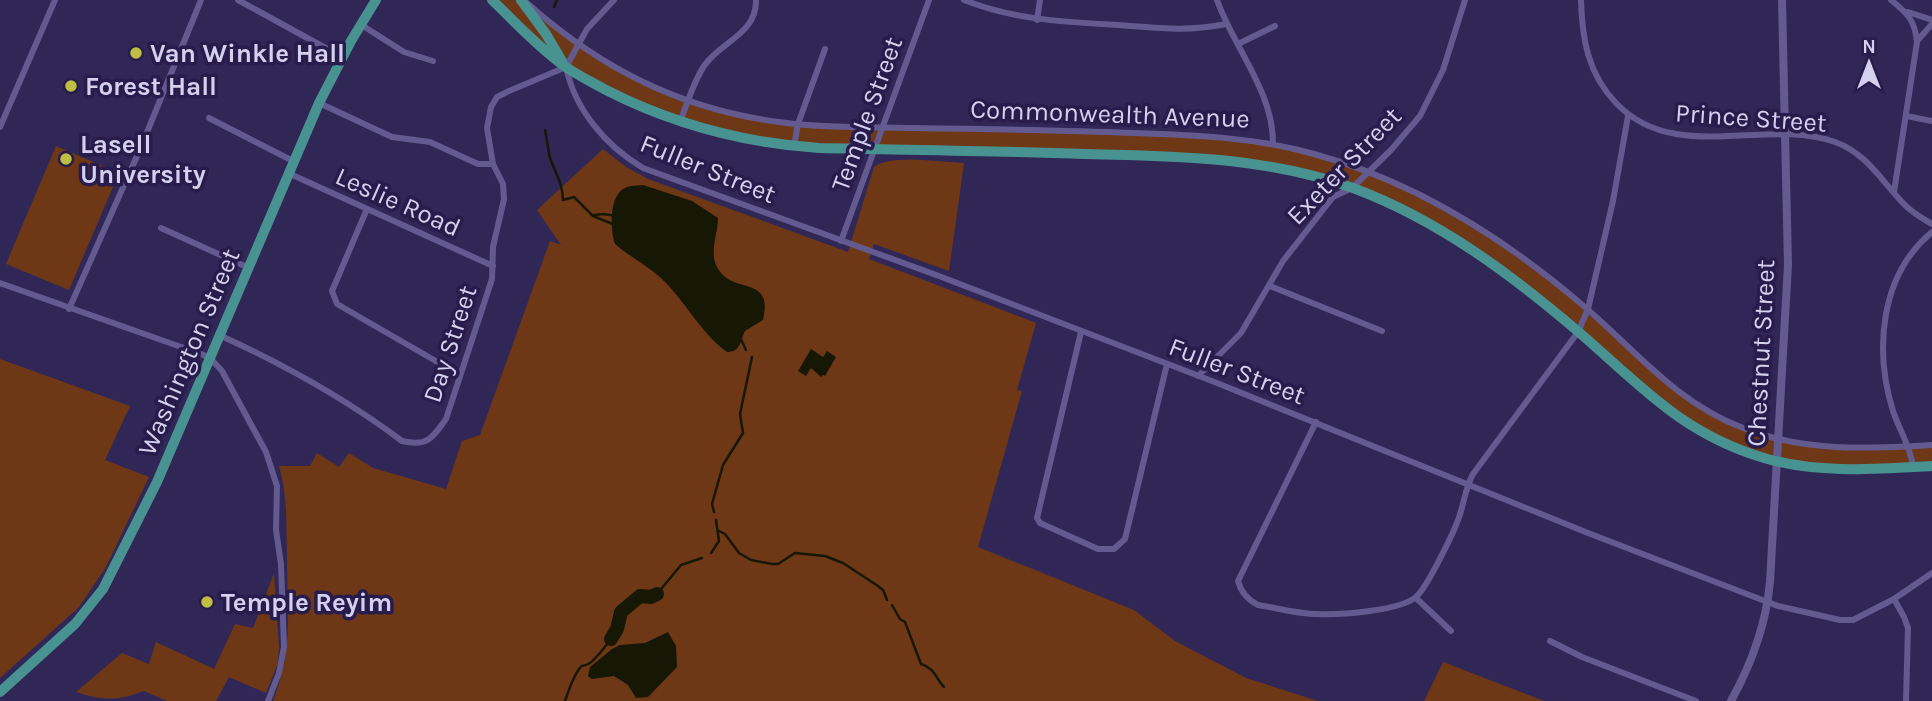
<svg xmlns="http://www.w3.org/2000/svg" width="1932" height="701" font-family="Karla,sans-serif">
	<rect width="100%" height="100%" fill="#302757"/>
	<g fill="#6e3816">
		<path d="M492,0H524L595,57L688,101L781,122L1208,135L1316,154L1433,199L1552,281L1669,386L1725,421L1807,445H1932V466L1881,468L1776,462L1688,425L1477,253L1378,199L1256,164L819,148L702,129L585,78Z"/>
		<path d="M56,146L119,173L69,290L6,264Z"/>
		<path d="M603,149L626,167L648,179L848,252L874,167C889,154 944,162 964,163L949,271L874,244L869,259L1036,323L1017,390L1022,391L978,547L1134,610L1175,641L1246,678L1318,701H273C294,646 287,614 287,557C286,526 288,496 279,466H310L317,453L339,467L349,453L373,468L446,489L462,441L480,435L550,241L561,245L537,210Z"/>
		<path d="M0,359L130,406L105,460L149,477L106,567L79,607L0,678Z"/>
		<path d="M274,573L279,647L278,663L266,693L229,677L216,701H167L144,691C117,701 104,701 76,692L122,653L149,664L156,642L214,669L235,624L253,628Z"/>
		<path d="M1443,662L1544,701H1424Z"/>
	</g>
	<g fill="#171705">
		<path d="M643,185L692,201L718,218C718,234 709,252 717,267C731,296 774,273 763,320L745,331C740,341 741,352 727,352C703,335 687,305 666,283C651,267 631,258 615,244C610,230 609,195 625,188C630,185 637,186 643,185Z"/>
		<path d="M811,349L823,357L827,351L836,357L825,376L823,375L821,377L811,368L806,376L798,371Z"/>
		<path d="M668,632L676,646L677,667L648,697L636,698L628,685L614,676L592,679L588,676L590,667L612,649L620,645L645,643Z"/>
	</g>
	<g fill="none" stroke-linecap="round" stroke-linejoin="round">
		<g stroke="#171705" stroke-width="2.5">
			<path d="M554,7L557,0"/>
			<path d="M545,130C547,139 548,149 550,158C555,172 563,184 563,200L574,197L593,216L615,225"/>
			<path d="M594,215L604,214L615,216"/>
			<path d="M740,337L746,350"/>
			<path d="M714,512L712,504L723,465L743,433L740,414L752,357"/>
			<path d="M719,531L725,534L739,553L751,560L772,564H778L795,553L825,556L843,563L878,586L883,590L887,600"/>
			<path d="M711,553L719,541L716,520"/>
			<path d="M657,594L681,565L702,558"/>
			<path d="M892,605L900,619L905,622L921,664C935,668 936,679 944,687"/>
			<path d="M565,701C569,690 572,679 579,669C583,663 581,668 588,664C595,661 606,645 611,639"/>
		</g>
		<path stroke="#171705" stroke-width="14" d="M611,639L617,629L621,612L640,596L651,597L657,594"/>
		<g stroke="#635b90" stroke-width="6">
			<path d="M238,0L342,57"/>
			<path d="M964,0C1014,20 1065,22 1118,25C1159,28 1185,32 1226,24"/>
			<path d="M1217,0C1234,48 1273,91 1273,143"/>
			<path d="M1581,0C1582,39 1588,74 1616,103C1675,165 1764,117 1835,142C1866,153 1881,180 1902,202C1910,211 1921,218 1932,224"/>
			<path d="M1891,0C1907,13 1915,20 1917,42L1894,192"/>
			<path d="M527,3C600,68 680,109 779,122C822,128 866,127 909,128C984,129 1058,130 1132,133C1194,135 1254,137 1314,154C1417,182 1506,239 1586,308C1638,353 1676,402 1743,428C1803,452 1868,449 1932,445"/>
			<path d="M1908,12L1932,20"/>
			<path d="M1037,20L1040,0"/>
			<path d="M360,24L404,52L433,61"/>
			<path d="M1918,40L1932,24"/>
			<path d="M1238,44L1275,26"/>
			<path d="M566,67C575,110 606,146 643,168L939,276L1212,381L1588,533L1778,606L1840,620H1853L1894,599L1932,573"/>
			<path d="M566,67L587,29L614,0"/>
			<path d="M319,103L392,137L430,142L478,164H493"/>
			<path d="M1906,116L1932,121"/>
			<path d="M209,118L293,161"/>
			<path d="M680,122C687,104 693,83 704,66C720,42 757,34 756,0"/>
			<path d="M0,127L55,0"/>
			<path d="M794,146L798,124L825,49"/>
			<path d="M288,173L493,266"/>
			<path d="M367,209L332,291L337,304L460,375"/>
			<path d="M161,228L247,267"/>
			<path d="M841,241L929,0"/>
			<path d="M0,283L201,354L210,358L222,371L266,452L277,486L276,530L281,564L284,647L279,673L268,701"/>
			<path d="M1270,286L1382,331"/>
			<path d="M69,309L141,147L201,0"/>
			<path d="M1081,332L1037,518L1040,523L1098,549H1114L1125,539L1167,364"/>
			<path d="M219,335C283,364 346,399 402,441C428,447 432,438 446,419L492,279L493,247L504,199L503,184L493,164L487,128L491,107L497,97L509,91L566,67"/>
			<path d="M1198,376L1241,333L1283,261L1333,197L1352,188L1391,150L1420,116L1443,70L1465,0"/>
			<path d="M1316,422L1238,581C1241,592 1248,600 1258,605C1277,608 1298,614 1317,614C1339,615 1402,611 1417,596C1427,587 1453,534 1458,520C1464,505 1465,488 1473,474L1578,332L1588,309L1613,201L1628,116"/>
			<path d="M1913,467C1911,448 1899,429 1893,411C1874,350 1880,275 1932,232"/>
			<path d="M1416,598L1451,631"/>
			<path d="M1894,599L1904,617L1908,628L1906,701"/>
			<path d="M1550,641L1582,657L1696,701"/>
		</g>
		<path stroke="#635b90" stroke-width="8" d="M1731,701C1752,663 1766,625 1770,582L1788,265L1782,0"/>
		<g stroke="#489392" stroke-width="10">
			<path d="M492,0C515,22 537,46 563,65C575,74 590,81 604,89C672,124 744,143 819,148C908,150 996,151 1085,154C1175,156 1267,157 1353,188C1439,220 1512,275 1581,334C1642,387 1683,434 1764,458C1817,474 1877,469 1932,466"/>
			<path d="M521,0L546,34L562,61"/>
			<path d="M0,692L75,624L103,589L157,482L319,103L351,41L376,0"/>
		</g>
	</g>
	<g fill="#bebf42" stroke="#271c4b" stroke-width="2.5">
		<circle cx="136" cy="53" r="7"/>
		<circle cx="71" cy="86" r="7"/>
		<circle cx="66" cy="159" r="7"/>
		<circle cx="207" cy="602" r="7"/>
	</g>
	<g text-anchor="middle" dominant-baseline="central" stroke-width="7" stroke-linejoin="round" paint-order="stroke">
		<g font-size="26" font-weight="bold" fill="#d4d1ef" stroke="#271c4b" text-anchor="start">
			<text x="150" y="53">Van Winkle Hall</text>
			<text x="85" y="86">Forest Hall</text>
			<text x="80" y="144">Lasell<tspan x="80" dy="30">University</tspan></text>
			<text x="221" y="602">Temple Reyim</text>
		</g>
		<g font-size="26" fill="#d4d1ef" stroke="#271c4b">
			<text transform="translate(867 114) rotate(-70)">Temple Street</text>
			<text transform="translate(1110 114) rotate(2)">Commonwealth Avenue</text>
			<text transform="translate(1751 118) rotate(4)">Prince Street</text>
			<text transform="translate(1344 166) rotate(-46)">Exeter Street</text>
			<text transform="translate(708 169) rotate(22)">Fuller Street</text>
			<text transform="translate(398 202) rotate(24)">Leslie Road</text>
			<text transform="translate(450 344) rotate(-72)">Day Street</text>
			<text transform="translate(189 352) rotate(-67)">Washington Street</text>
			<text transform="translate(1761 353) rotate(-87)">Chestnut Street</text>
			<text transform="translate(1237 371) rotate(21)">Fuller Street</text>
		</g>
	</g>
	<g transform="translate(1869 63)" stroke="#271c4b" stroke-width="5" paint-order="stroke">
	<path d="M0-5L12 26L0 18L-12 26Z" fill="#d4d1ef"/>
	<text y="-10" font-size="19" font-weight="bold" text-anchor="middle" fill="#d4d1ef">N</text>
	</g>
</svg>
